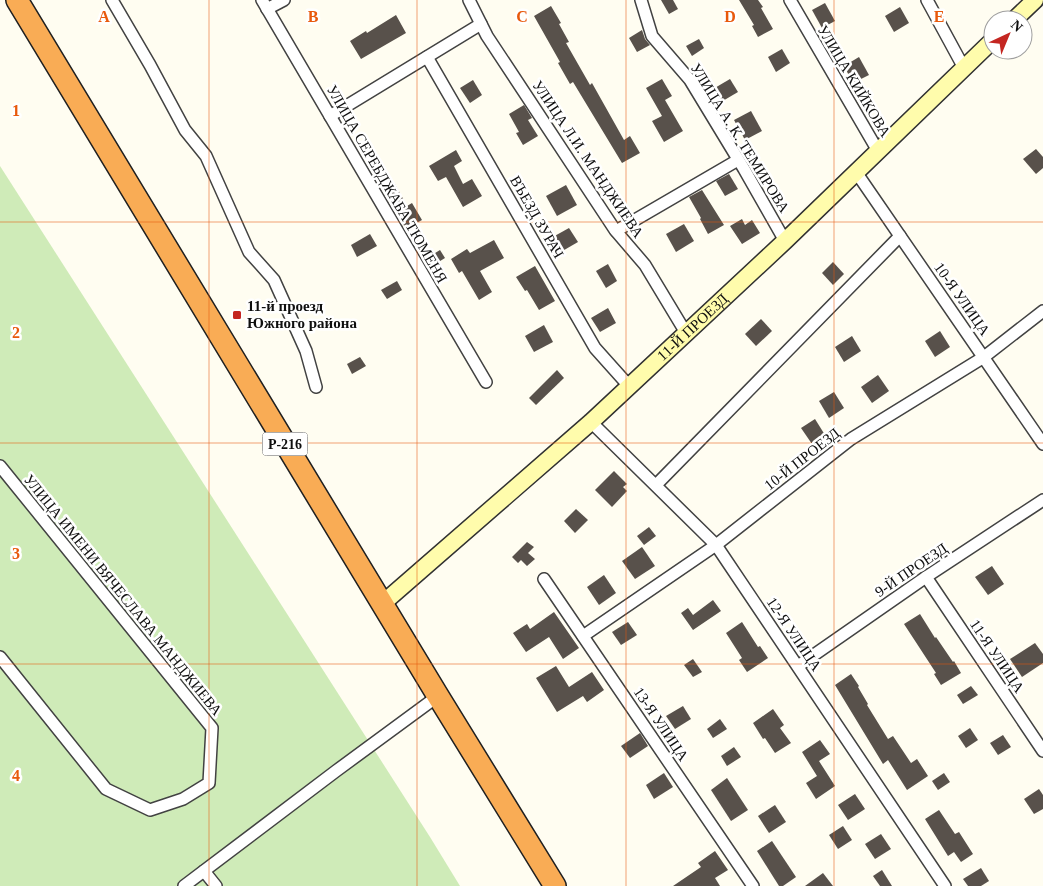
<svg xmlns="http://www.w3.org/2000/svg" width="1043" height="886" font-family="Georgia,serif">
	<rect width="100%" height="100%" fill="#fffdf1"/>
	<path fill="#cfebb8" d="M0,166L430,837L460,886H0Z"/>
	<g fill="#58514b">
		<path d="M661,0H673L678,9L669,14Z"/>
		<path d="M739,0H758L763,7L761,8L773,29L758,37L752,26L754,25Z"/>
		<path d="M825,3L835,21L822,28L812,10Z"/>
		<path d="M551,6L561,23L559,24L569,42L566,43L590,85L592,83L624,140L630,136L640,153L622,163L573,82L570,84L558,63L560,62L534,16Z"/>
		<path d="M900,7L909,23L894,32L885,16Z"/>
		<path d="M396,15L406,33L361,59L350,41L366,31L367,33Z"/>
		<path d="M642,30L645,39L650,45L637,52L629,38Z"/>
		<path d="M699,39L704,48L692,56L686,46Z"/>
		<path d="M782,49L790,63L776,72L768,57Z"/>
		<path d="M859,57L869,75L853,83L844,66Z"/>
		<path d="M662,79L672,96L665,100L683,131L664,142L652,121L662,116L646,88Z"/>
		<path d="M730,79L738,92L721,102L713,89Z"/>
		<path d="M473,80L482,95L470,103L460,88Z"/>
		<path d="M524,105L532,118L528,120L538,136L523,145L516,133L519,132L509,114Z"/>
		<path d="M751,111L762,131L745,140L734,120Z"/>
		<path d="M1036,149L1043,157V168L1036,174L1023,159Z"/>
		<path d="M456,150L462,161L454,166L463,184L472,179L482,196L463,207L446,177L438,181L429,166Z"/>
		<path d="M729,174L738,189L725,196L716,181Z"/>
		<path d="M395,184L407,206L412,203L422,220L406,229L384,191Z"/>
		<path d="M566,185L577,205L557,216L546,196Z"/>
		<path d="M702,190L724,225L708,234L700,219L701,218L689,197Z"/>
		<path d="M742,219L745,225L752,220L760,233L742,244L730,226Z"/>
		<path d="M684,224L694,241L676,252L666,234Z"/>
		<path d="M569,228L578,242L559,253L551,238Z"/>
		<path d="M370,234L377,246L357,257L351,245Z"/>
		<path d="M494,240L504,258L480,271L492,292L479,300L462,271L459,273L451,259L467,249L470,253Z"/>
		<path d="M440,250L445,258L432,266L427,258Z"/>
		<path d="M833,262L844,274L833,285L822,273Z"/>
		<path d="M608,264L617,281L606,288L596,271Z"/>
		<path d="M535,266L555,301L539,310L527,290L525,291L516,277Z"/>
		<path d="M397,281L402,290L387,299L381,290Z"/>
		<path d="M608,308L616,323L600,332L591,318Z"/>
		<path d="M761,319L772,331L756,346L745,334Z"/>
		<path d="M544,325L553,342L534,352L525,336Z"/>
		<path d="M940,331L950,347L935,357L925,341Z"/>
		<path d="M852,336L861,351L844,362L835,347Z"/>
		<path d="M360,357L366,366L352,374L347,364Z"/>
		<path d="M557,370L564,378L536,405L529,398Z"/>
		<path d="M878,375L889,391L872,403L861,387Z"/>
		<path d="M834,392L844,408L829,418L819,401Z"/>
		<path d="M815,419L825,435L812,444L801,428Z"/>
		<path d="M614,471L627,484L623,487L627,491L612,507L595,490Z"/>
		<path d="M576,509L588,520L575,533L564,521Z"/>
		<path d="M649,527L656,536L644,545L637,536Z"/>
		<path d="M527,542L534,547L528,553L535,559L527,566L521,560L518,563L512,557Z"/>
		<path d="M642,547L655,566L635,579L622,561Z"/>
		<path d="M992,566L1004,584L988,595L975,577Z"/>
		<path d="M604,575L616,593L599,605L587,587Z"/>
		<path d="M713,600L721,611L693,630L681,613L688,608L693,615Z"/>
		<path d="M554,612L579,648L563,659L549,637L526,652L513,633L527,624L530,629Z"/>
		<path d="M920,614L935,638L936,637L953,662L954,661L961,673L941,685L934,674L936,673L904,624Z"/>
		<path d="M628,622L637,635L621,645L612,632Z"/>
		<path d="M742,622L758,647L760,646L768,658L747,672L739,660L742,658L726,633Z"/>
		<path d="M1035,643L1043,654V663L1022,677L1010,659Z"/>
		<path d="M693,659L702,672L693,677L684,665Z"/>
		<path d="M556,666L569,687L592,672L604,690L587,702L583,696L557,712L536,678Z"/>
		<path d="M851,674L859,686L858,687L868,704L867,705L888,739L893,736L911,763L917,759L928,776L907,790L888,760L883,764L835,685Z"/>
		<path d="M971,686L978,695L963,704L957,695Z"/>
		<path d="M683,706L691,719L675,729L666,716Z"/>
		<path d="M773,709L784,725L780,728L791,743L775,753L765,738L763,739L753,723Z"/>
		<path d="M720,719L727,729L713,738L707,729Z"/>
		<path d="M970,728L978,740L966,748L958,736Z"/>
		<path d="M640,733L648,746L630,758L621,746Z"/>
		<path d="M1003,735L1011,747L998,755L990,743Z"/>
		<path d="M820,740L830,754L819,761L835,786L816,799L806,783L817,776L802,752Z"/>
		<path d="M734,747L741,757L727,766L721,756Z"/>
		<path d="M664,773L673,787L654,799L646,785Z"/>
		<path d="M944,773L950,782L938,790L932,781Z"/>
		<path d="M727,778L748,810L731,821L711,790Z"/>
		<path d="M1039,789L1043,795V809L1034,814L1024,799Z"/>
		<path d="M855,794L865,809L848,820L838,805Z"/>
		<path d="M775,805L786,822L769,833L758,816Z"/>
		<path d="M939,810L955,834L959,832L973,854L961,862L954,852L948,856L925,819Z"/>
		<path d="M843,826L852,840L838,849L829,835Z"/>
		<path d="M881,834L891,849L875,859L865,844Z"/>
		<path d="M772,841L796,877L783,886H779L757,851Z"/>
		<path d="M715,851L728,870L715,878L720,886H673L701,867L698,863Z"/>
		<path d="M981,868L989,881L981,886H968L963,879Z"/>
		<path d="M882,870L892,886H880L873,876Z"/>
		<path d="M823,873L833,886H805Z"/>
	</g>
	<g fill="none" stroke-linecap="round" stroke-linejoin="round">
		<g stroke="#424242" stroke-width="14">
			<g id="street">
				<path d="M112,0L150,65L185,130L206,156L249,252L274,280L306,351L316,387"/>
				<path d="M262,0L486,382"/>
				<path d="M469,0L487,36L615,230L645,265L686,333"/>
				<path d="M641,0L652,36L690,80L744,169L785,241"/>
				<path d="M790,0L878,151"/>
				<path d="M927,0L964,68"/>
				<path d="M267,9L284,0"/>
				<path d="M427,57L595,348L629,386"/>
				<path d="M330,116L481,24"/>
				<path d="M856,172L1043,444"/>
				<path d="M616,231L738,160"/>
				<path d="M591,422L716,545L945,886"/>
				<path d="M0,466L212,728L209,783L183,799L150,810L106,789L0,657"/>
				<path d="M656,485L900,236"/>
				<path d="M926,577L1043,751"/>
				<path d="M544,579L753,886"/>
				<path d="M583,636L716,545L851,439L984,357L1043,311"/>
				<path d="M798,666L926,577L1043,500"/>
				<path d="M204,871L216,886"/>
				<path d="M184,886L336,771L438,696"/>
			</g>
		</g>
		<g stroke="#313131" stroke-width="19">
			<g id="secondary">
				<path d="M1014,20L1035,0"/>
				<path id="s1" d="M382,604L591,422L785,241L993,40"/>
			</g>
		</g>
		<g stroke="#202020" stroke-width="24">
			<path id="highway" d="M17,0L438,696L555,886"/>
		</g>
		<use href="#street" stroke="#fff" stroke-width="11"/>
		<use href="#secondary" stroke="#fffcac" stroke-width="16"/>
		<use href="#highway" stroke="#f9ac55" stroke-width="21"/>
	</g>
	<path fill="none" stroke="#e8590c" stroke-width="1" stroke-opacity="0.55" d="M209,0V886M417,0V886M626,0V886M834,0V886M0,222H1043M0,443H1043M0,664H1043"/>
	<rect fill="#c42621" stroke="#fff" stroke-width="2" x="232" y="310" width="10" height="10" rx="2.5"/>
	<g text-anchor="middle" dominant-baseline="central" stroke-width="5" stroke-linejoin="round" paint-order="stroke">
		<rect fill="#fff" stroke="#575757" stroke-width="1" x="262.5" y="432.5" width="45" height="23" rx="4"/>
		<g font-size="14" font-weight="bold" fill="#0f0f0f">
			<text x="285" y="444">Р-216</text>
		</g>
		<g font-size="15" fill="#0f0f0f" stroke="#fff">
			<text transform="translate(854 81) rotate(59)">УЛИЦА КИЙКОВА</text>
			<text transform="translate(740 138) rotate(58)">УЛИЦА А. К. ТЕМИРОВА</text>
			<text transform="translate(588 159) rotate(56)">УЛИЦА Л.И. МАНДЖИЕВА</text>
			<text transform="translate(387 184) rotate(60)">УЛИЦА СЕРЕБДЖАБА ТЮМЕНЯ</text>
			<text transform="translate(537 217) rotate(60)">ВЪЕЗД ЗУРАЧ</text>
			<text transform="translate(962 299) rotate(55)">10-Я УЛИЦА</text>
			<text stroke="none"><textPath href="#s1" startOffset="416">11-Й ПРОЕЗД</textPath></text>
			<text transform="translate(802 459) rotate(-38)">10-Й ПРОЕЗД</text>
			<text transform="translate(911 570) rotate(-34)">9-Й ПРОЕЗД</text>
			<text transform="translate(123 595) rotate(51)">УЛИЦА ИМЕНИ ВЯЧЕСЛАВА МАНДЖИЕВА</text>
			<text transform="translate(794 634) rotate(56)">12-Я УЛИЦА</text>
			<text transform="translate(997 656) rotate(56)">11-Я УЛИЦА</text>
			<text transform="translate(661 724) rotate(56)">13-Я УЛИЦА</text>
		</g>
		<g font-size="15" font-weight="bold" fill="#0f0f0f" stroke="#fff" text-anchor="start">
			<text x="247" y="306">11-й проезд<tspan x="247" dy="17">Южного района</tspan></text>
		</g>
	</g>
	<g font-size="16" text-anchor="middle" font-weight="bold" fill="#e8590c" stroke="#fff" stroke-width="5" stroke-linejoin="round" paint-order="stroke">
		<text x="104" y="22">A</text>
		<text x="313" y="22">B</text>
		<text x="522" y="22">C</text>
		<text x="730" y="22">D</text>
		<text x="939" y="22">E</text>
		<text x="16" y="116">1</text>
		<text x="16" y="338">2</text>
		<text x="16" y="559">3</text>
		<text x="16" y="781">4</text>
	</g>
	<g transform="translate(1008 35) rotate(44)"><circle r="24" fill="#ffffff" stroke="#9f9f9f"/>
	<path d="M0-4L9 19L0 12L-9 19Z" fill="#c42621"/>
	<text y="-8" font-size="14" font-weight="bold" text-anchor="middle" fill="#0f0f0f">N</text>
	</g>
</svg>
